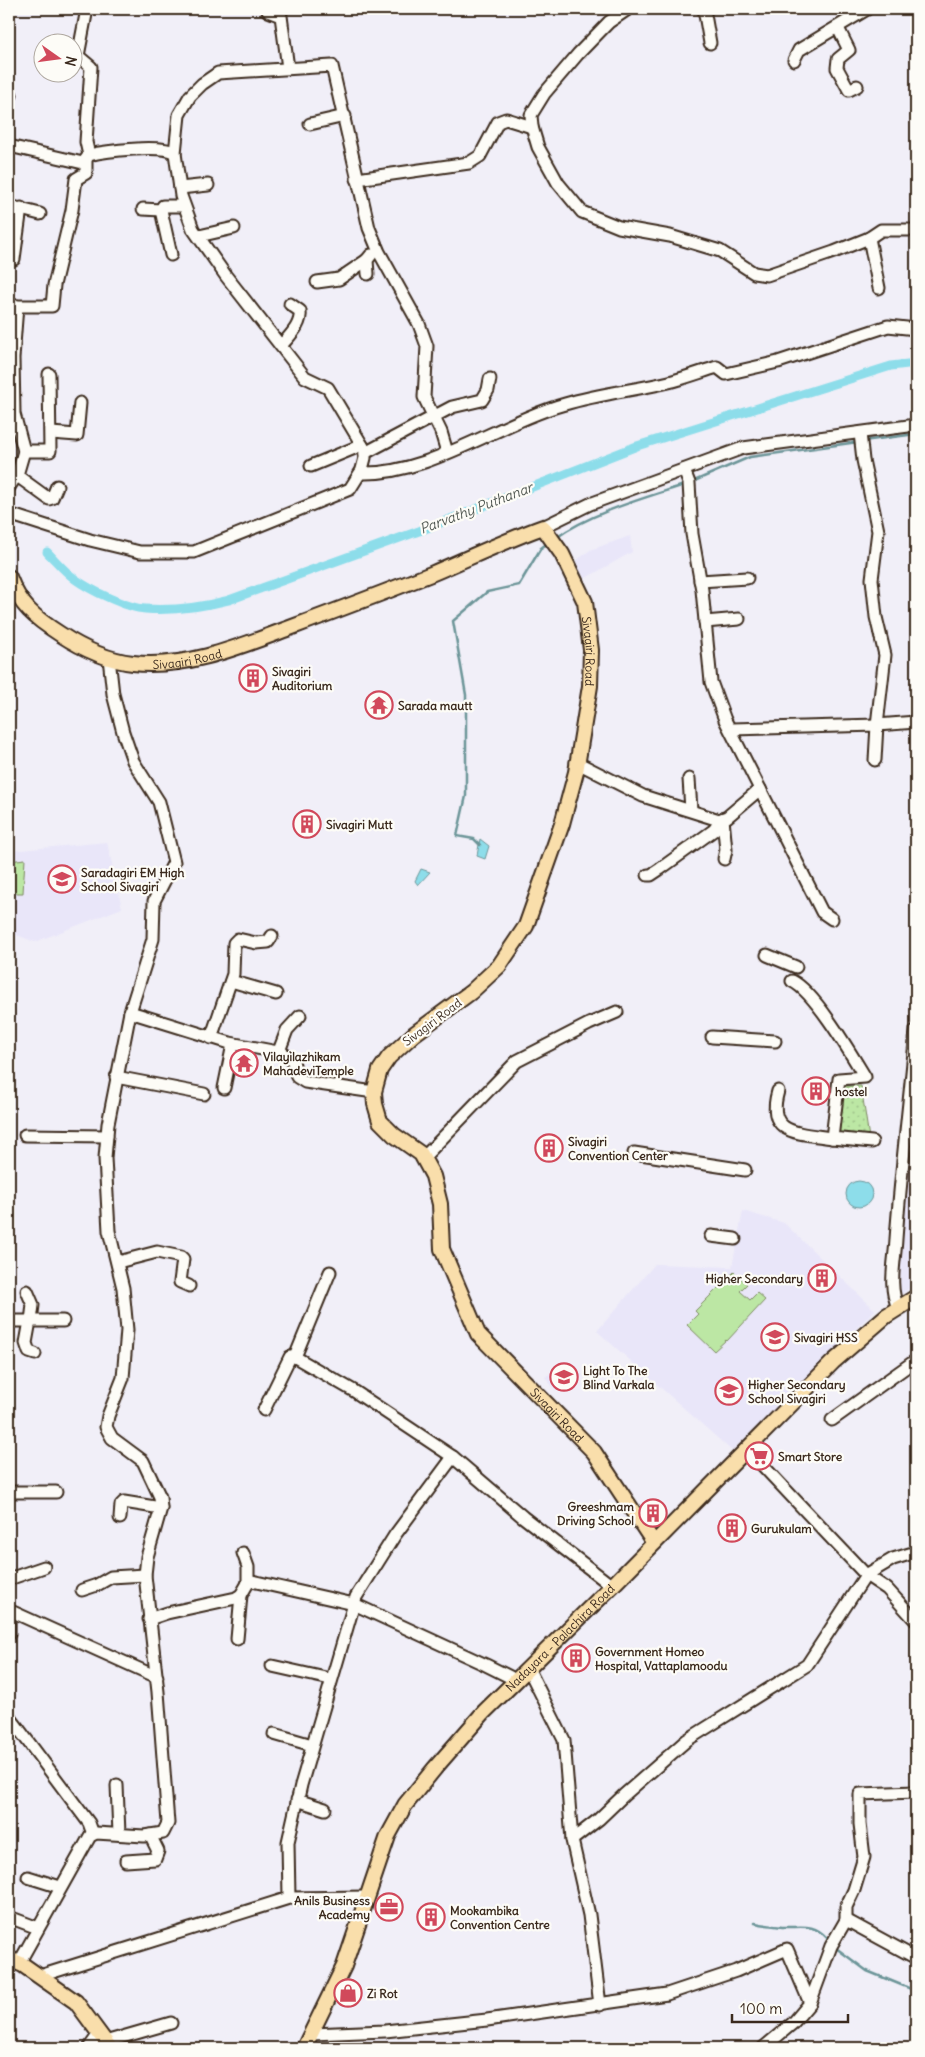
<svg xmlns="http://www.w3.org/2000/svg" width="925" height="2057" font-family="Delius,sans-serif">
	<defs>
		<pattern id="grass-dots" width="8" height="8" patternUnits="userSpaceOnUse" patternTransform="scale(1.25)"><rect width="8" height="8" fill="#bce7a4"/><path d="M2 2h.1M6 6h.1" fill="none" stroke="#a2c68d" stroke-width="1.8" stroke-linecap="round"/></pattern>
	</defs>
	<rect width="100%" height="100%" fill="#f1eff8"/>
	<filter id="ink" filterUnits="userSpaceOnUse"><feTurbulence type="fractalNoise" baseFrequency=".02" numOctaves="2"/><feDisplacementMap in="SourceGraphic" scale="10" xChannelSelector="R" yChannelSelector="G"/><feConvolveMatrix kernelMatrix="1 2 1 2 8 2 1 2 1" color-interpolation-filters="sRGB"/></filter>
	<g filter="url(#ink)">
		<g fill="#e9e6f9">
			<path d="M630,536L632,552L584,579L576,561L590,550Z"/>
			<path d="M107,842L122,908L35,942L9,932V851Z"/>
			<path d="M916,1061V1284L900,1295L894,1294Z"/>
			<path d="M743,1211L784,1223L875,1310L732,1451L597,1331L655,1264L732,1267Z"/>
			<path d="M566,1362L583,1376L556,1391L545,1377Z"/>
		</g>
		<path fill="url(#grass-dots)" stroke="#7c8861" d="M840,1086H861L869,1138L836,1135Z"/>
		<g fill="#bce7a4" stroke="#7c8861">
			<path d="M25,859L23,893H9V861Z"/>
			<path d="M734,1272L747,1284L740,1291L750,1300L757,1293L765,1300L727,1341L726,1340L714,1351L687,1325L698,1314L695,1311Z"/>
		</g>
		<g fill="#8dddea" stroke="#6c9598">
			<path d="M480,839L489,846L485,859L477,856Z"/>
			<path d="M421,869L430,872L418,885L415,881Z"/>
			<circle cx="859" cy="1194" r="13"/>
		</g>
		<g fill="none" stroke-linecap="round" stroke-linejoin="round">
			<g stroke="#6c9598" stroke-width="2.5">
				<path d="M863,441L916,434"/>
				<path d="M692,482L750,457L858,442"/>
				<path d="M556,538C592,512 645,498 687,484"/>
				<path d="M480,845L474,839L457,836L466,796V695L453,621L487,592L519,585L541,548L549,542"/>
				<path d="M755,1923C764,1925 774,1926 783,1927C800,1928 813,1922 827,1938"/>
				<path d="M836,1948L867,1971L916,1991"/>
			</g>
			<path stroke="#8dddea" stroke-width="9" d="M47,552C56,561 65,572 75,579C90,590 127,608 145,609C174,611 202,607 229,600L430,527L637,446L891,366L916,363"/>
			<g stroke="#3b2a1e" stroke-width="15">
				<g id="minor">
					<path d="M87,9L78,56L91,67L86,142L89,155"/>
					<path d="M268,9V11L281,16L288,68"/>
					<path d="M628,9L609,22L578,54L544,94L531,115L532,127L538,147L558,183L582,212L619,227L670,236L720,251L754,273L767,275L834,252L869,238L881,230H916"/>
					<path d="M704,9L710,43"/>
					<path d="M838,28L849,50L838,59L837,68L849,90L857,86"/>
					<path d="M794,60L799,50L867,9"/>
					<path d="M9,95H11"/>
					<path d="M310,124L345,116"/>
					<path d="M9,146L83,163L89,155C105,151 162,144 175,153L181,196L193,229L226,276L305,377L328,388L365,450V458L361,473"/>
					<path d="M175,153L179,115L190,96L202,84L218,73L332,66L369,228L379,252L419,324L427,346L424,397L441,432L447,452"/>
					<path d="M357,179L469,163L480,156L498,122L506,119L532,127"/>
					<path d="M180,188L208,185"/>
					<path d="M9,206L40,214"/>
					<path d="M143,209L161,210"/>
					<path d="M199,236L234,228"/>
					<path d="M869,238L879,288"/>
					<path d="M171,255L161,210L163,206H184"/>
					<path d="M14,259L21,208"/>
					<path d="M368,274L367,260L371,255"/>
					<path d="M317,282L339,279L367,260"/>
					<path d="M9,306H52L54,285L72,210L76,179L86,173V160"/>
					<path d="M281,346C289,336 302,325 300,311L290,304"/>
					<path d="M51,433L77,435L80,403"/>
					<path d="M860,433L863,460L878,531L872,579L876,617L885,655L877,725L916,722"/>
					<path d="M24,451H50L49,374"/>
					<path d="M365,453L452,407L482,400L488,390L490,379"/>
					<path d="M311,466L362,445"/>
					<path d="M16,475L49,499L52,498L57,486"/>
					<path d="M9,487L17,475L24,451L14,414L13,358L17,306"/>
					<path d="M9,514L90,540L140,552H194L350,489L360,473C428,476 500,422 565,404C599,394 635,390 669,382C685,378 701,372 717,367L726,374L778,362L888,326L916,329"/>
					<path d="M543,527L590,504L743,448L916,425"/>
					<path d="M700,581L747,578"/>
					<path d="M705,622L739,619"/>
					<path d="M732,729L877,725L875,760"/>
					<path d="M576,762L643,796L719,820L727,817L760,789L725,720L711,682L702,590L692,534L689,483L684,470"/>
					<path d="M689,779L691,810"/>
					<path d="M760,789L822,912L832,919"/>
					<path d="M723,819L726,850L724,859"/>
					<path d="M648,875H651L660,869L714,830L722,819"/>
					<path d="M767,955L796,967"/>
					<path d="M231,981L276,994"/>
					<path d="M792,981C815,992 851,1054 865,1077L839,1079L832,1138L872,1142"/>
					<path d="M130,1012L230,1043L283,1053L293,1061L297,1077L305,1082L374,1092"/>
					<path d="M712,1037L775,1041"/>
					<path d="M211,1038L233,974L234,943L238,939L256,943L268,942L272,936"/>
					<path d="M279,1051L287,1030L300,1016"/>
					<path d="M116,1077L204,1094"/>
					<path d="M224,1088L233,1044"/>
					<path d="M778,1091C765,1135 799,1133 832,1138"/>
					<path d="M25,1135L107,1136"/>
					<path d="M634,1153L745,1170"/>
					<path d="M423,1158L517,1061L589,1024L617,1012"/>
					<path d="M711,1236L735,1239"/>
					<path d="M118,1262L157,1252L181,1257L183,1259L180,1282L189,1286"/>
					<path d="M27,1291L33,1305L31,1321"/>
					<path d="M898,1307C888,1287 895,1261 896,1239C901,1169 910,1100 916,1030"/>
					<path d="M9,1321H63"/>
					<path d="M30,1321L26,1343L29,1352L35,1354"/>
					<path d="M295,1357L330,1272"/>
					<path d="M264,1410L290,1357H295L354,1391L453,1457"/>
					<path d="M832,1420L916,1360"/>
					<path d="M747,1449L866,1575L887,1589L916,1621"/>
					<path d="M9,1492H56"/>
					<path d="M120,1518L121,1505L124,1502L161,1508"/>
					<path d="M243,1553L248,1567V1583"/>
					<path d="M9,1579L44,1567"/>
					<path d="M82,1590L97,1585L111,1577L145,1575"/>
					<path d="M13,1612L157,1677"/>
					<path d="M9,1618V1634"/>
					<path d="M149,1619L167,1613L236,1598L241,1595L248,1583L252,1581L354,1604L486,1665L510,1677L514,1682"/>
					<path d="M237,1639L241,1595"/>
					<path d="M272,1666L330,1679"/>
					<path d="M528,1668L564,1740L572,1840"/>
					<path d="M9,1716L89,1823L93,1834"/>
					<path d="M274,1734L312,1745"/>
					<path d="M117,1785L119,1834"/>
					<path d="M297,1800L325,1809"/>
					<path d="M126,1861L155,1859L158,1851L150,1835"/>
					<path d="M28,1877L60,1887"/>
					<path d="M289,1898L367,1897"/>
					<path d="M9,1917L38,1928"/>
					<path d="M846,1920L916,1958"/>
					<path d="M19,1963L90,1836L96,1833L144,1836L163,1833L168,1823L158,1692L145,1575L147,1557L161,1508L160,1497L143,1461L112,1438L106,1427L108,1416L123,1378L127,1330L123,1288L109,1231L105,1158L108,1124L130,1012L153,939L154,901L174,862L159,802L133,761L123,732L113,694L109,658"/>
					<path d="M40,1976L289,1898L288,1842L301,1785L356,1597L395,1535L453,1457L523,1517L612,1586"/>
					<path d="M810,2003L831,1946L846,1920V1907L854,1890L864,1857L860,1824V1794L916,1792"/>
					<path d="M600,2005L589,1915L572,1840L599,1819L624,1795L687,1740L807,1665L866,1575L893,1559L916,1552"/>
					<path d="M312,2034L385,2031L487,2020L667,1994L736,1971L787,1949L810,2003L793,2023L763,2048"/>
					<path d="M105,2042L171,2023"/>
					<path d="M89,2048L99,2034"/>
				</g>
			</g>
			<g stroke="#3b2a1e" stroke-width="18">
				<g id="major">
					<path id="s1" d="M9,577C20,606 35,618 60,634C83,649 106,660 133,663C185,669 239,647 287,629C335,611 383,593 431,574C469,558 504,541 543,527L562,554L585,602L591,650L590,686L576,772L562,824L526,926L499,966L471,992L414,1034L389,1057L380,1070L374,1092L375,1104L380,1121L394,1135L421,1154L433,1176L440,1204L442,1249L478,1334L594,1452L654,1543"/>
					<path d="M9,1959L23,1965L76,2002L110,2048"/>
					<path id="s2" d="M304,2048L344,1966L388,1836L405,1805L435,1768L484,1712L612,1586L833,1362L886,1316L916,1297"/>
				</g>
			</g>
			<use href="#minor" stroke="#fdfcf7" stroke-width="11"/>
			<use href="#major" stroke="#f9deab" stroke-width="14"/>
		</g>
	</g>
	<defs>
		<g id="building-ring" transform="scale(1.4375)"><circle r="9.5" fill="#fdfcf7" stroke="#d1495b" stroke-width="1.5"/><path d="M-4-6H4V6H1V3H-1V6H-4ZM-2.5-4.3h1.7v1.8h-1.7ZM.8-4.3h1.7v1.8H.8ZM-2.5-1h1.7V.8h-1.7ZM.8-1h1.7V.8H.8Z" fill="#d1495b"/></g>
		<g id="temple-ring" transform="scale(1.4375)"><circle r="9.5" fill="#fdfcf7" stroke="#d1495b" stroke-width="1.5"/><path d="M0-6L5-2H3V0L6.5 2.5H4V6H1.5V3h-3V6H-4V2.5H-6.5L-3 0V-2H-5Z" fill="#d1495b"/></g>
		<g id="school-ring" transform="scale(1.4375)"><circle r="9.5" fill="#fdfcf7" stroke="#d1495b" stroke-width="1.5"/><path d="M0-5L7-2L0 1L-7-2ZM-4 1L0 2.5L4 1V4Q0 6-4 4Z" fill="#d1495b"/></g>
		<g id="supermarket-ring" transform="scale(1.4375)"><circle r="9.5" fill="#fdfcf7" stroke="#d1495b" stroke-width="1.5"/><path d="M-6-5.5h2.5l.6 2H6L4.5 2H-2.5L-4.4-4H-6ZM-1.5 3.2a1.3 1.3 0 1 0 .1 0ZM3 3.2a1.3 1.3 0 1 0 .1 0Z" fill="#d1495b"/></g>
		<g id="office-ring" transform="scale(1.4375)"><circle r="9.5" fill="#fdfcf7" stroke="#d1495b" stroke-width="1.5"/><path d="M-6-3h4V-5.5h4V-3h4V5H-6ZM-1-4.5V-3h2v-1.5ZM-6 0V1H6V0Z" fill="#d1495b"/></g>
		<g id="shop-ring" transform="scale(1.4375)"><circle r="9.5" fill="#fdfcf7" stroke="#d1495b" stroke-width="1.5"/><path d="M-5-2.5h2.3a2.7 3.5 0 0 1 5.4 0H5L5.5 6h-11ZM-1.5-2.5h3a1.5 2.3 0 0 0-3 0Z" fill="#d1495b"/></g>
	</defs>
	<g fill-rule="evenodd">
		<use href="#building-ring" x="253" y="678"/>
		<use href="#temple-ring" x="379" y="705"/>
		<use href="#building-ring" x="307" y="824"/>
		<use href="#school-ring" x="62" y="879"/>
		<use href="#temple-ring" x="244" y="1063"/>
		<use href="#building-ring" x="816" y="1091"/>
		<use href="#building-ring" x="549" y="1148"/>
		<use href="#building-ring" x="822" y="1278"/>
		<use href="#school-ring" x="775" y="1337"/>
		<use href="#school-ring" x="564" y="1377"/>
		<use href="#school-ring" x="729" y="1391"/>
		<use href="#supermarket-ring" x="759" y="1456"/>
		<use href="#building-ring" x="653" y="1513"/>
		<use href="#building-ring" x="732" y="1528"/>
		<use href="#building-ring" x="576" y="1658"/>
		<use href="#office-ring" x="389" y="1907"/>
		<use href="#building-ring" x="431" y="1917"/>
		<use href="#shop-ring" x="348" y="1993"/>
	</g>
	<g text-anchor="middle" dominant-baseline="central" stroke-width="4.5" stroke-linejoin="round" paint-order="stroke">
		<g font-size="12" fill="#3b2a1e" stroke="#fdfcf7">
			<text stroke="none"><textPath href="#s1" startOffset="728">Sivagiri Road</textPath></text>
			<text stroke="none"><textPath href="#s1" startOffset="212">Sivagiri Road</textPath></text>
			<text transform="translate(432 1022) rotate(-37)">Sivagiri Road</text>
			<text stroke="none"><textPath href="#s1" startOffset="1629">Sivagiri Road</textPath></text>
			<text stroke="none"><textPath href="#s2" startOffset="492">Nadayara - Palachira Road</textPath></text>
		</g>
		<g font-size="12" font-weight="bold" fill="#3b2a1e" stroke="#fdfcf7" text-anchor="start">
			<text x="272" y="671">Sivagiri<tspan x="272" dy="14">Auditorium</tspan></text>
			<text x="398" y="705">Sarada mautt</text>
			<text x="326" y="824">Sivagiri Mutt</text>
			<text x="81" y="872">Saradagiri EM High<tspan x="81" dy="14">School Sivagiri</tspan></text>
			<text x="263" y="1056">Vilayilazhikam<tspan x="263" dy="14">MahadeviTemple</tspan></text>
			<text x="835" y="1091">hostel</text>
			<text x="568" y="1141">Sivagiri<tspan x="568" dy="14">Convention Center</tspan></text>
			<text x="803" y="1278" text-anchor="end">Higher Secondary</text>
			<text x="794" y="1337">Sivagiri HSS</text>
			<text x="583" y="1370">Light To The<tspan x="583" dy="14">Blind Varkala</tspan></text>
			<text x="748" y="1384">Higher Secondary<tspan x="748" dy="14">School Sivagiri</tspan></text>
			<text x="778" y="1456">Smart Store</text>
			<text x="634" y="1506" text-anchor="end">Greeshmam<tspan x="634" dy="14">Driving School</tspan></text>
			<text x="751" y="1528">Gurukulam</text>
			<text x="595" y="1651">Government Homeo<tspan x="595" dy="14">Hospital, Vattaplamoodu</tspan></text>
			<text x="370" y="1900" text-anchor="end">Anils Business<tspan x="370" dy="14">Academy</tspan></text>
			<text x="450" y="1910">Mookambika<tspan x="450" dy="14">Convention Centre</tspan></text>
			<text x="367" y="1993">Zi Rot</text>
		</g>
		<g font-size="14" font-style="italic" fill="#505751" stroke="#fdfcf7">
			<text transform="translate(476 508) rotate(-21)">Parvathy Puthanar</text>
		</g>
	</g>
	<rect width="925" height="2057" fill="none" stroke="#fdfcf7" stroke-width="30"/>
	<rect x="15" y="15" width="895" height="2027" fill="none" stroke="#3b2a1e" stroke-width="2" filter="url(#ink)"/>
	<g transform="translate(58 58) rotate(104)"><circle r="24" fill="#fdfcf7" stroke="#afa8a0"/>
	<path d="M0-4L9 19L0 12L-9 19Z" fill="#d1495b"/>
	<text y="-8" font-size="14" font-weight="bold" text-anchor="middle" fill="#3b2a1e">N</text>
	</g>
	<path d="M732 2014v8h116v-8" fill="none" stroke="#3b2a1e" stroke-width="2.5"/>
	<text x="740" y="2014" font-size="15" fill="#3b2a1e" stroke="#fdfcf7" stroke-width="4" paint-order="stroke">100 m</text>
</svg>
